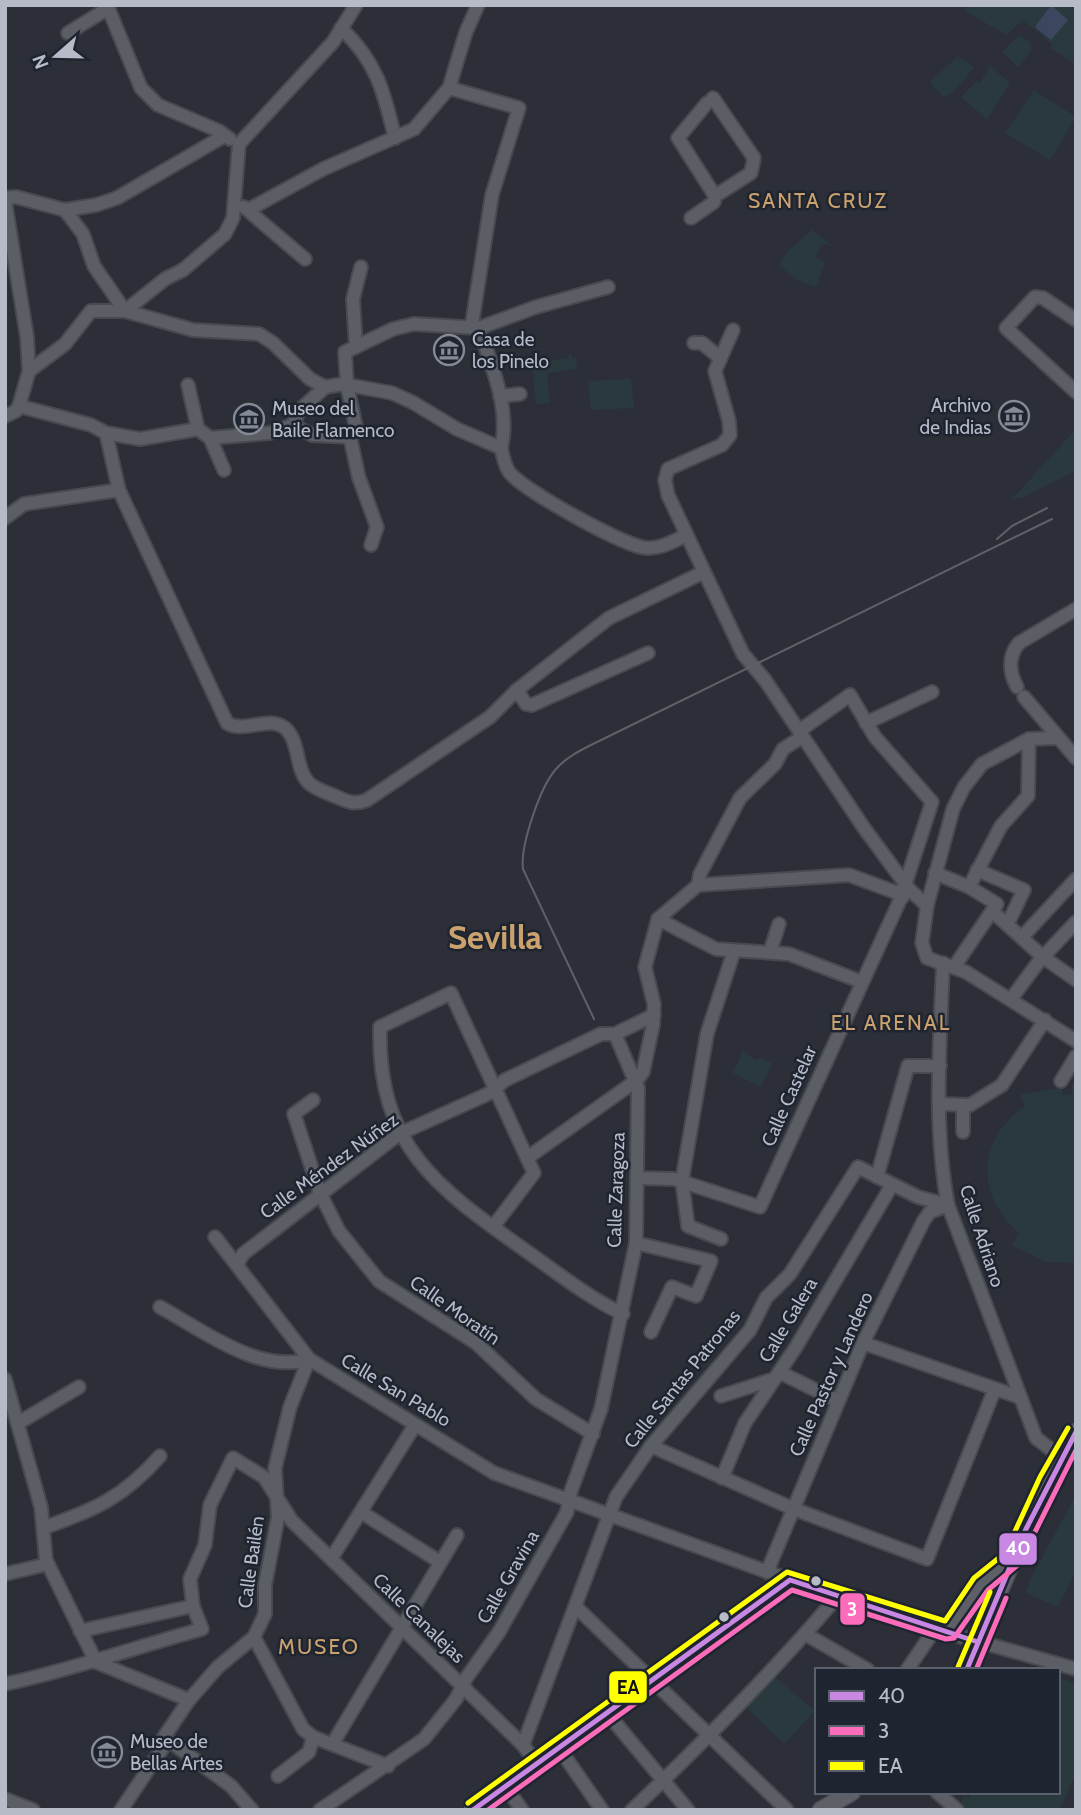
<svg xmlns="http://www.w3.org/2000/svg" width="1081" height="1815" font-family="Cabin,sans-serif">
	<rect width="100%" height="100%" fill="#2c2f37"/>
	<g fill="#29393d">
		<path d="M969,5H1076V65L1050,48L1052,44L1023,20L1006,35L965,11Z"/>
		<path d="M1019,35L1030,42L1031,51L1018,67L1002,52Z"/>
		<path d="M958,56L974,68L953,92L944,98L930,82Z"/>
		<path d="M990,66L1010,83L987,119L961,97L977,81L980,83Z"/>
		<path d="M1034,90L1076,117L1050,160L1005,133Z"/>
		<path d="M812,230L832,246L821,244L816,258L825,262L816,287L797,280L779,265L788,251Z"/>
		<path d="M571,352L572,359L576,358L577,369L547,373L550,403L536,404L532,363L567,358Z"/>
		<path d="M631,379L634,408L591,410L588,381Z"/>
		<path d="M1076,429V471L1021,498L1012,499Z"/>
		<path d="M743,1050L755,1060L761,1058L772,1063L761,1087L733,1073Z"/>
		<path d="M1072,1085H1076V1263L1046,1262L1011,1245L1019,1233C975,1195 977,1139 1025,1106L1020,1095L1062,1087L1063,1095L1072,1094Z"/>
		<path d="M1076,1495V1570L1058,1607L1026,1593L1031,1578Z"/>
		<path d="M774,1676L815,1711L784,1744L745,1706Z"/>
		<path d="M1058,1678L1076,1683V1774L1059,1810H967L961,1804L964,1796L969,1798L972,1792H1058Z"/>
	</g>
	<path fill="#3c475f" d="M1051,5L1068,20L1051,40L1035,27Z"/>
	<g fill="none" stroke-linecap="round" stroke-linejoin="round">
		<g stroke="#484a50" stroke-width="16">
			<g id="minor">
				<path d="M107,5L141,88L158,105L219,131L230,139"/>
				<path d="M341,28C377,62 384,92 395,138"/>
				<path d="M68,33L107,9"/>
				<path d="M449,88L519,108L492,195L472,324L479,328C491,364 511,410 501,448"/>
				<path d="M707,103L678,138L715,196"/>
				<path d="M239,144L333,42L356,5"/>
				<path d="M5,198L16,197L65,210L96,205L117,198L224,136"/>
				<path d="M5,201L27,337L29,371L19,406"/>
				<path d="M244,207L305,259"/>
				<path d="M65,210L83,234L94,266L125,311"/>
				<path d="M248,210L323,169L414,129L449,88L466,32L478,5"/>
				<path d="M691,218L714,202L715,196L751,173L754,158L713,98"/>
				<path d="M125,311L165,279L183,270L225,234L233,218L239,144"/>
				<path d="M1076,320L1043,298L1035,297L1006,328L1076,392"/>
				<path d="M733,330L715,371L729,421L730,435L722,445L668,469L665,480L668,495L743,654L765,680L864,828L909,889L927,906"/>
				<path d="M694,343H702L719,357"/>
				<path d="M356,347L353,299L361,267"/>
				<path d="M29,371L65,344L91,311H125L193,330L259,334L273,343L310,379L325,387"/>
				<path d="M188,385L198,429L210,438L224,470"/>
				<path d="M500,396L520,394"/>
				<path d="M19,406L91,425L106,433L140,439L198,429"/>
				<path d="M5,416L16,411L19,406"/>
				<path d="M293,425L299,411L325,387L343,384L392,393L412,402L457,429L501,448C503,455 505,468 510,473C525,491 625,547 647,548C661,549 675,540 687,535"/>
				<path d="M357,432L347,385L345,352L393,329L414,324L479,328L536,307L608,287"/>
				<path d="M106,433L119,490L227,723C244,734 268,715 285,728C300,741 295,768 308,782C314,789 328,793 337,797C348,802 355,805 367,800L490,717L517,690L609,618L704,572"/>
				<path d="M210,438L270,433L293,425L312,435L350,437L359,478L377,527L371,545"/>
				<path d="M5,518L24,504L119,490"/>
				<path d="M1017,687C1009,672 1008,656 1019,643L1076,609"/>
				<path d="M517,690L526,704L532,705L648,653"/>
				<path d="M1024,697L1076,758"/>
				<path d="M866,723L932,692"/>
				<path d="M799,731L850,695L875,737L932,802L906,882"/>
				<path d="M1056,738L1029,739L982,764L964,787L953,809L927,906L922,943L927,958L966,972L1076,1041"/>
				<path d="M977,870L1024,890L1008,923"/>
				<path d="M935,873L969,887L997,904L992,911L1043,957L1076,980"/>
				<path d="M698,885L849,875L895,892L909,889"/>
				<path d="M969,887L1001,826L1028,796L1029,739"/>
				<path d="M658,919L698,885L700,874L740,798L775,764L783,749L802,737"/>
				<path d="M658,919L716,949L789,954L862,982"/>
				<path d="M1023,936L1076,879"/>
				<path d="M770,952L779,924"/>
				<path d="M943,963C940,1043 933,1126 948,1205L1036,1438L1062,1458"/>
				<path d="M954,967L992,911"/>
				<path d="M1011,999L1040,960L1076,922"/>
				<path d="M1061,1081L1076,1056"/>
				<path d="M313,1100L294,1114L320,1193L339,1231L379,1281L476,1343L536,1399L593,1434"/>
				<path d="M939,1104L970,1105L1002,1085L1045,1020"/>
				<path d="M963,1132V1105"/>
				<path d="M527,1158L637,1080L643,1072L653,1025L654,1004L645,967L658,919"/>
				<path d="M877,1177L908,1066H940"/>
				<path d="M637,1178L674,1179L760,1207L900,900L909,889"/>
				<path d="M493,1227L534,1173L451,993L380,1027C377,1148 439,1189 529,1253C559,1274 589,1298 623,1314"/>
				<path d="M215,1237L309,1359L494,1473L790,1580"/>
				<path d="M721,1239L688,1226L682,1181L707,1034L734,951"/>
				<path d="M636,1243L711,1261L696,1296L672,1287L651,1332"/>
				<path d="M237,1265L243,1254L399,1134L490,1093L505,1080L601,1034H615L654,1015"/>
				<path d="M160,1307C202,1330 260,1375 309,1359"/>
				<path d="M863,1343L1019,1397"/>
				<path d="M779,1372L838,1401"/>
				<path d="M5,1379L41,1507L46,1560L96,1662"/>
				<path d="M721,1396L774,1379"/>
				<path d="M20,1422L79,1387"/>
				<path d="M651,1446L794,1509L927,1559L994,1391"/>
				<path d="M722,1478L745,1423L796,1347L892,1185"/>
				<path d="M361,1512L440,1562"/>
				<path d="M43,1528C94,1510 123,1498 160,1456"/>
				<path d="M331,1559L415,1425"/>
				<path d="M767,1572L863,1343L924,1220L930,1212L948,1205"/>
				<path d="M5,1574L48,1564"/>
				<path d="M576,1607L787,1810"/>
				<path d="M80,1631L193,1606"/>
				<path d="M945,1632L1076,1669"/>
				<path d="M807,1635L868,1670"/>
				<path d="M254,1637L303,1729L313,1737L388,1766"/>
				<path d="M96,1662L189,1700"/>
				<path d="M907,1670L935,1629"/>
				<path d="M5,1684C72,1670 136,1647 202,1629L193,1606L190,1579L205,1545L210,1505L233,1458L264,1477L292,1521L523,1745L537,1764"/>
				<path d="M607,1713L688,1810"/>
				<path d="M333,1743L457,1535"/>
				<path d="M523,1745L616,1497L651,1446L750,1330L766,1298L790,1274L858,1167L918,1197L948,1205"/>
				<path d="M559,1748L602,1810"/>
				<path d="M278,1776L309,1752L313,1737"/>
				<path d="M506,1787L522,1810"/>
				<path d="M937,1792L957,1810"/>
				<path d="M5,1799L33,1810"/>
				<path d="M121,1810L168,1740"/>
				<path d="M252,1810L231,1786L164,1737L189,1700L218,1667L254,1637L265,1614V1585L278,1517L275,1468L290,1407L309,1359"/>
				<path d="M320,1810L424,1739L456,1699L467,1677L499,1632L567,1512L571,1491L601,1409L636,1243L638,1088L615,1034"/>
				<path d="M632,1810C704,1742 773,1672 837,1597"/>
			</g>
		</g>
		<g stroke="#494c54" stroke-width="19">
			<g id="major">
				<path d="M966,1670L1026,1529L1076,1432"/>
				<path d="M473,1810L790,1580L945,1632L954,1628L981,1584L1012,1559"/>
				<path d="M821,1810L852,1792"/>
			</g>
		</g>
		<use href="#minor" stroke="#5b5e65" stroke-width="12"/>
		<use href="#major" stroke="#5d6067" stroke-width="16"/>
		<g stroke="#5f6169" stroke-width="2">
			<path d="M997,539L1012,526L1047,508"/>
			<path d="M594,1019L523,869C520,846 540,787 556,769C567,757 579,751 593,744L1052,519"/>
		</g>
		<g stroke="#1f2431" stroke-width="10">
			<g id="bus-1">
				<path d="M967,1669L1026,1529L1076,1432"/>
				<path d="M473,1810L790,1580L978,1642"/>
			</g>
		</g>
		<g stroke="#1f2431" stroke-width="10">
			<g id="bus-2">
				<path d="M976,1670L1006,1598"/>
				<path d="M488,1810L792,1590L946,1639L954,1638L988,1590L1019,1564L1076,1450"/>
			</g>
		</g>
		<g stroke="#1f2431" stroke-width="10">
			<g id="bus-3">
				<path d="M958,1667L990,1592"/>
				<path d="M468,1803L787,1572L945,1621L974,1578L1005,1553L1040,1477L1068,1428"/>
			</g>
		</g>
		<use href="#bus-1" stroke="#c787e3" stroke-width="5"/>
		<use href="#bus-2" stroke="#fb6dba" stroke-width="5"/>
		<use href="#bus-3" stroke="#ff0" stroke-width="5"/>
	</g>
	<defs>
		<g id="museum-ring" transform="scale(1.575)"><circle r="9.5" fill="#1f2431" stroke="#868a95" stroke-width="1.5"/><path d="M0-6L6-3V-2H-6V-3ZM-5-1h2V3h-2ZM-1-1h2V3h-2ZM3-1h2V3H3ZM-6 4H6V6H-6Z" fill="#868a95"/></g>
	</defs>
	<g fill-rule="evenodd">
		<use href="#museum-ring" x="449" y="350"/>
		<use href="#museum-ring" x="1014" y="416"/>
		<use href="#museum-ring" x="249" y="419"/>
		<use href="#museum-ring" x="107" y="1752"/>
	</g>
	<g fill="#b6bbc7" stroke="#1f2431" stroke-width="2.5">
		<circle cx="816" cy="1581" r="6"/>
		<circle cx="724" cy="1617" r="6"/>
	</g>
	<g text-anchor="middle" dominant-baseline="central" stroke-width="5" stroke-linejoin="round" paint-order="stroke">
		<g font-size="19" fill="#b6bbc7" stroke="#1f2431" text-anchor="start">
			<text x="472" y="339">Casa de<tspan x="472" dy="22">los Pinelo</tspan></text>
			<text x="991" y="405" text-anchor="end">Archivo<tspan x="991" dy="22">de Indias</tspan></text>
			<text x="272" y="408">Museo del<tspan x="272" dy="22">Baile Flamenco</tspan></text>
			<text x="130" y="1741">Museo de<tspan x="130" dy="22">Bellas Artes</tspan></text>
		</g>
		<g font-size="19" fill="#b6bbc7" stroke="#1f2431">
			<text transform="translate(789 1096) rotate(-66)">Calle Castelar</text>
			<text transform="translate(329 1166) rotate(-36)">Calle Méndez Núñez</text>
			<text transform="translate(616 1190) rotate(-88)">Calle Zaragoza</text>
			<text transform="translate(982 1236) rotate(72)">Calle Adriano</text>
			<text transform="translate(455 1310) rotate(35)">Calle Moratín</text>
			<text transform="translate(788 1320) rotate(-59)">Calle Galera</text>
			<text transform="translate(831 1374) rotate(-66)">Calle Pastor y Landero</text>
			<text transform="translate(682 1379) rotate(-51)">Calle Santas Patronas</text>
			<text transform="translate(396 1390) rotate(31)">Calle San Pablo</text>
			<text transform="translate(251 1562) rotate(-82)">Calle Bailén</text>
			<text transform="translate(508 1577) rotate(-60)">Calle Gravina</text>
			<text transform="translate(419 1618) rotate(44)">Calle Canalejas</text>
		</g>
		<g font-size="21" letter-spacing="2" fill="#cba26d" stroke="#1f2431">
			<text x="818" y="200">SANTA CRUZ</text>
			<text x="891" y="1022">EL ARENAL</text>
			<text x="319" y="1646">MUSEO</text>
		</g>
		<g font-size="33" font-weight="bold" fill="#cba26d" stroke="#1f2431">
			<text x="495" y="937">Sevilla</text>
		</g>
	</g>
	<g stroke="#1f2431" stroke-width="2.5">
		<rect x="998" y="1532" width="40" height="34" rx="7" fill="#c787e3"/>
		<rect x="839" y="1592" width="27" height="34" rx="7" fill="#fb6dba"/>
		<rect x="608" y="1670" width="40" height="34" rx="7" fill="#ff0"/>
	</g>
	<g font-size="19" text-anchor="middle" font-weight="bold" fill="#fff">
		<text x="1018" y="1555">40</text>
		<text x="852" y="1616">3</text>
	</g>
	<g font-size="19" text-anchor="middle" font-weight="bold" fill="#111">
		<text x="628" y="1694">EA</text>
	</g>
	<rect width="1081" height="1815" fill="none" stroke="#b6bbc7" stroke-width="14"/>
	<rect x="815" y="1668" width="245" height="126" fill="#1f2431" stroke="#5b606d" stroke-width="2"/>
	<rect x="829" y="1691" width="35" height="10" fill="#c787e3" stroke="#5b606d" stroke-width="2"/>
	<text x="878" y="1703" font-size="21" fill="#b6bbc7">40</text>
	<rect x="829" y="1726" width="35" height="10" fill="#fb6dba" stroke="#5b606d" stroke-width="2"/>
	<text x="878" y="1738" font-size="21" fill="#b6bbc7">3</text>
	<rect x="829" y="1761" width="35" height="10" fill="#ffff00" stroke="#5b606d" stroke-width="2"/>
	<text x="878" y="1773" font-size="21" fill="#b6bbc7">EA</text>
	<g transform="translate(56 56) rotate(250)" stroke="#1f2431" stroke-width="5" paint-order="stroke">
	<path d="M0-5L12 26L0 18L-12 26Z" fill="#b6bbc7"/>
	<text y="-10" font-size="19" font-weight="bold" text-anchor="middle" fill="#b6bbc7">N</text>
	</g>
</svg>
